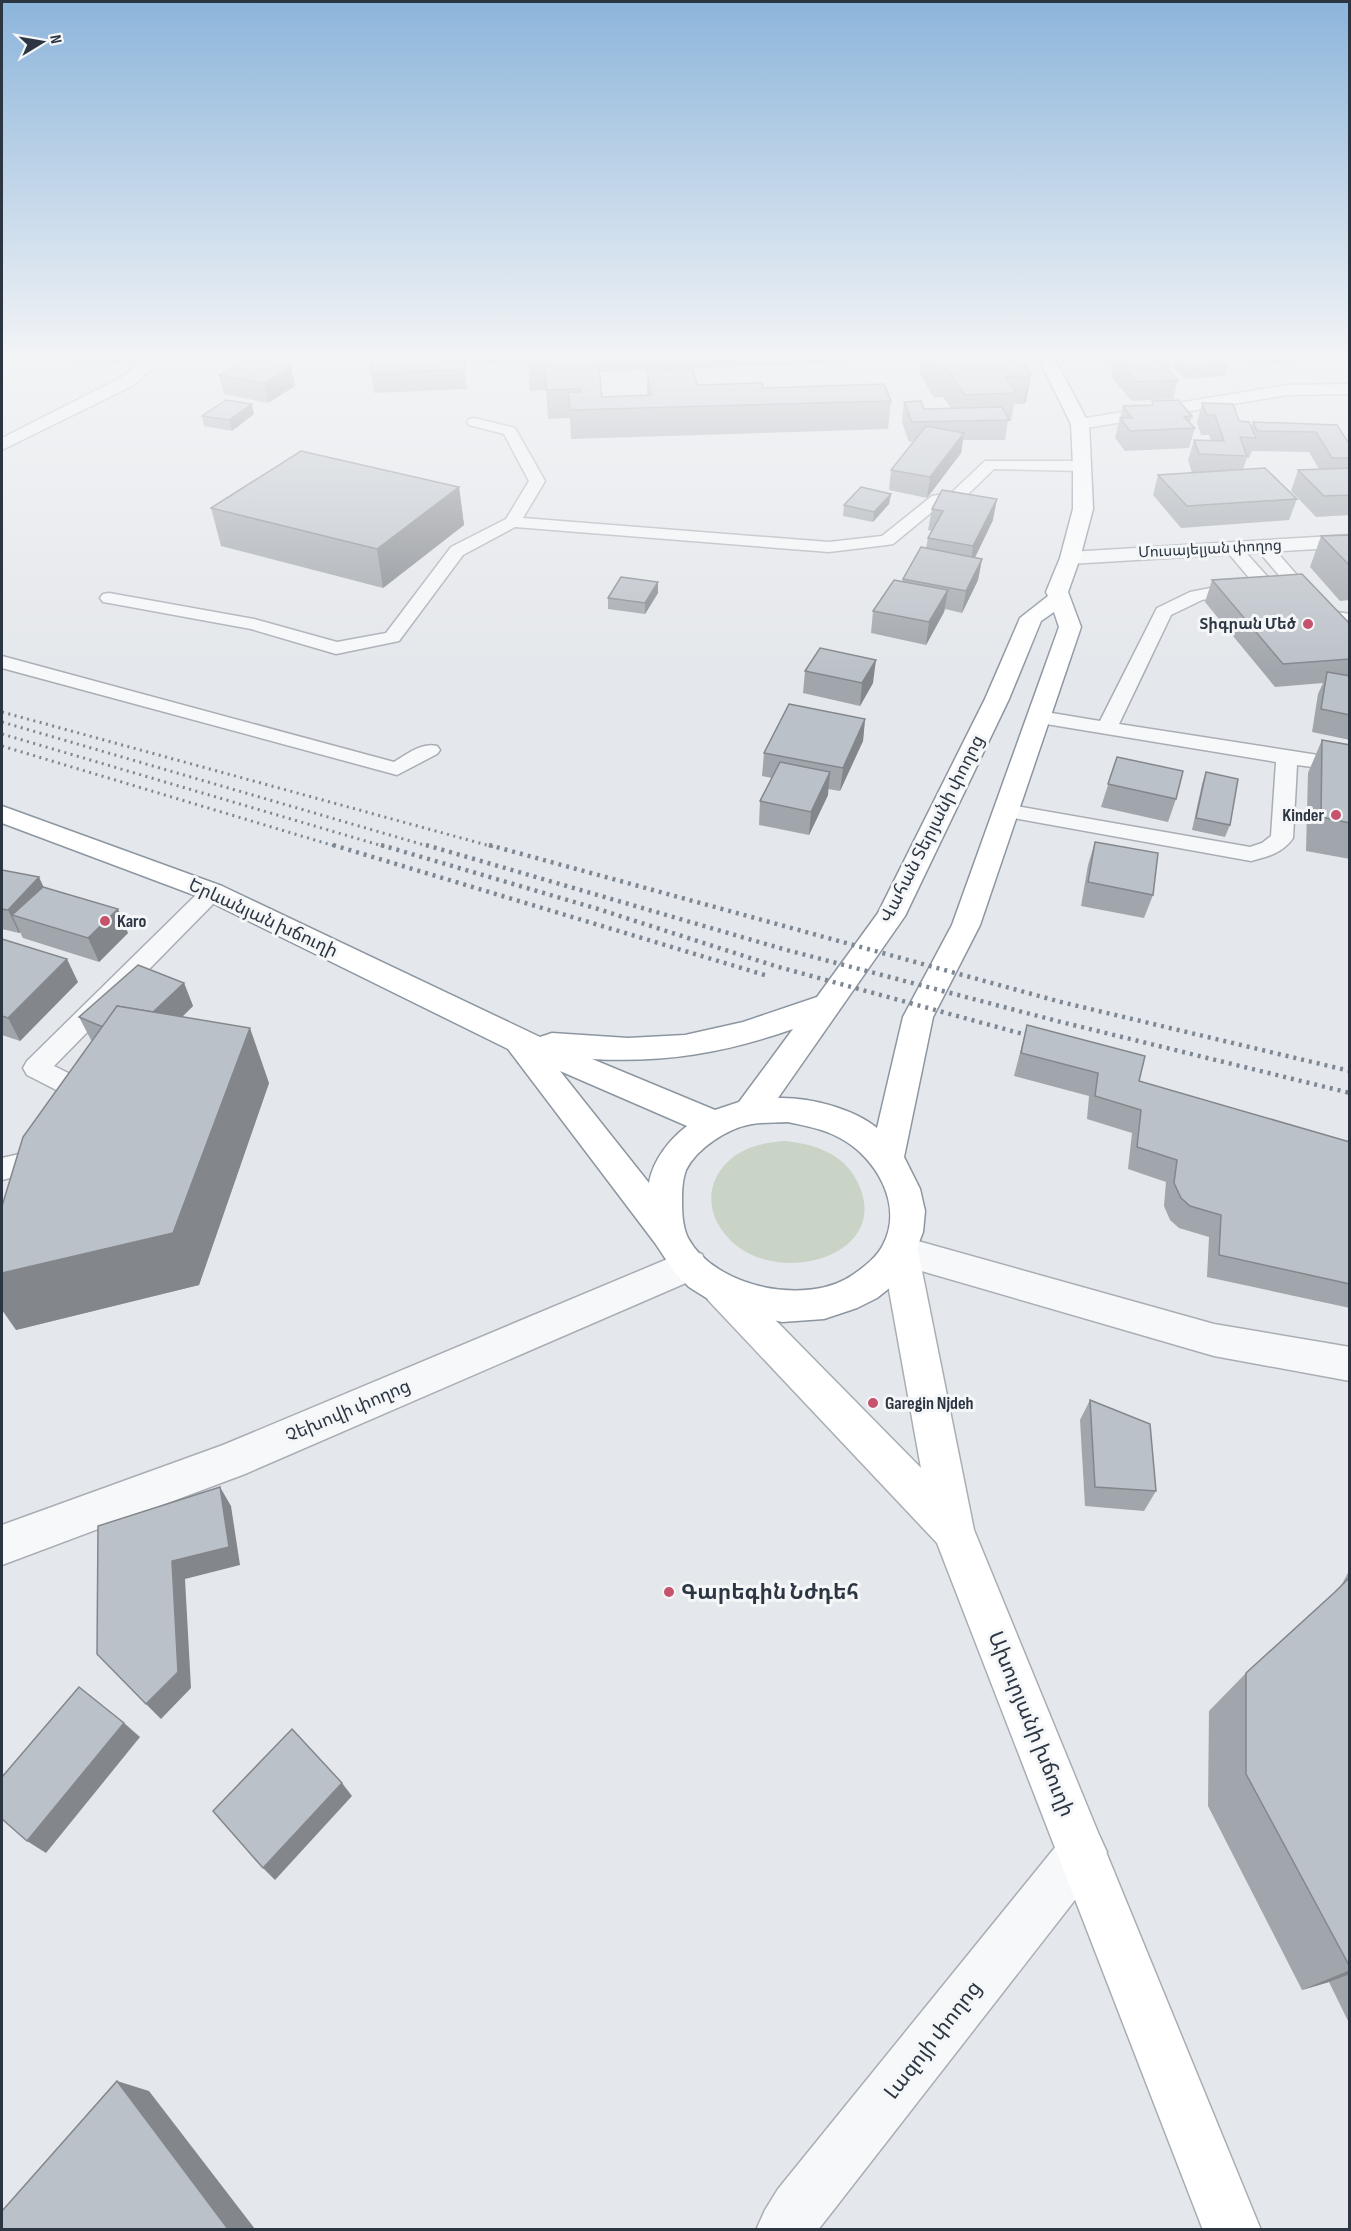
<svg xmlns="http://www.w3.org/2000/svg" width="1351" height="2231" font-family="'Sofia Sans Condensed','Noto Sans Armenian',sans-serif">
	<rect width="100%" height="100%" fill="#e4e7eb"/>
	<path fill="#cad4c6" d="M785,1141C814,1144 843,1153 857,1181C899,1262 754,1296 717,1222C710,1209 709,1191 716,1178C730,1151 756,1143 785,1141Z"/>
	<g fill="none" stroke-linecap="round" stroke-linejoin="round">
		<g stroke="#a9aeb5" stroke-width="3">
			<g id="service">
				<path d="M474,418L515,428L545,481L523,518L829,542L882,536L932,496L951,493L985,461H1082L1090,466L1082,471L994,469L962,500L943,503L893,544L887,545L829,552L515,527L463,555L399,641L336,654L251,629L109,603L103,602L100,598L103,594L109,593L254,619L337,642L386,633L451,547L506,519L529,481L504,434L469,425L467,422L469,419Z"/>
				<path d="M1262,541L1268,542L1324,606L1337,612L1350,614V624L1327,621L1312,614L1254,546Z"/>
				<path d="M1232,543L1238,544L1266,575L1269,579L1265,588L1259,589L1202,600L1171,615L1119,724L1350,760V772L1297,765L1293,838C1283,853 1267,857 1251,861L997,815L994,810L997,805L1005,804L1250,847L1262,843L1271,836L1276,762L1040,723L1033,721L1030,717L1033,713L1040,711L1100,721L1157,608L1190,592L1251,580L1224,548Z"/>
				<path d="M2,656L394,762C407,754 422,742 437,746L440,750L437,754L397,775L2,668Z"/>
				<path d="M212,885L220,887L223,892L220,897L54,1066L97,1087L101,1094L92,1109L83,1112L74,1109L70,1102L72,1098L27,1075L23,1068L27,1061L204,887Z"/>
				<path d="M50,1147L60,1150L64,1158L60,1166L2,1180V1158Z"/>
			</g>
		</g>
		<g stroke="#a9aeb5" stroke-width="3">
			<g id="minor">
				<path d="M144,359H162L134,385L2,450V438L122,377Z"/>
				<path d="M1350,384V394L1287,395L1080,429L1074,428L1071,424L1074,420L1080,419L1287,385Z"/>
				<path d="M900,1236L1214,1324L1350,1347V1381L1214,1356L887,1261L882,1251L887,1241Z"/>
				<path d="M689,1250L702,1254L707,1265L702,1276L245,1474L2,1565V1525L223,1445Z"/>
			</g>
		</g>
		<g stroke="#a9aeb5" stroke-width="3">
			<g id="tertiary">
				<path d="M1350,535V547L1070,564L1063,562L1060,558L1063,554L1070,552Z"/>
				<path d="M1082,1827L1099,1835L1107,1852L1099,1869L818,2230H756L765,2210L778,2189L1065,1835Z"/>
			</g>
		</g>
		<g stroke="#a9aeb5" stroke-width="3">
			<path id="secondary" d="M900,1236L913,1241L918,1251L974,1530L1261,2230H1203L937,1543L708,1300L703,1289L708,1278L721,1274L734,1278L921,1468L882,1251L887,1241Z"/>
		</g>
		<g stroke="#8c96a1" stroke-width="3">
			<path id="trunk" d="M1039,359H1055L1089,424L1091,466L1093,509L1080,558L1068,592L1081,627L980,925L933,1017L904,1157L920,1189L925,1211L923,1232L911,1263L897,1282L877,1298L857,1308L824,1319L782,1322L740,1312L708,1299L689,1287L675,1273L655,1243L508,1049L202,898L2,823V806L222,886L540,1037L552,1033L628,1038L685,1035L743,1022L817,997L878,913L985,699L1020,618L1048,596L1046,592L1060,558L1073,509V466L1071,424ZM1054,612L1059,627L952,925L903,1017L877,1128C853,1108 808,1097 778,1098L905,916L1009,699L1041,621ZM793,1029L739,1102L715,1110L592,1059C665,1063 724,1053 793,1029ZM560,1071L687,1126C669,1140 653,1160 649,1183ZM788,1122C806,1126 824,1129 840,1138C876,1157 904,1205 883,1245C877,1257 865,1266 854,1274C809,1307 715,1288 688,1238C682,1226 682,1210 682,1197C682,1189 683,1178 686,1170C697,1148 728,1128 752,1124C764,1122 776,1123 788,1122Z"/>
		</g>
		<use href="#service" fill="#f7f8f9" fill-rule="evenodd"/>
		<use href="#minor" fill="#f7f8f9" fill-rule="evenodd"/>
		<use href="#tertiary" fill="#f7f8f9" fill-rule="evenodd"/>
		<use href="#secondary" fill="#fff" fill-rule="evenodd"/>
		<use href="#trunk" fill="#fff" fill-rule="evenodd"/>
		<g stroke="#7e8894" stroke-width="3" stroke-dasharray="2 4.5" stroke-linecap="butt">
			<path d="M2,712L494,847"/>
			<path d="M2,722L431,847"/>
			<path d="M2,734L386,847"/>
			<path d="M2,746L338,847"/>
		</g>
		<g stroke="#7e8894" stroke-width="4.5" stroke-dasharray="3 5" stroke-linecap="butt">
			<path d="M333,845L768,976"/>
			<path d="M381,845L598,909L775,966L1041,1039"/>
			<path d="M426,845L783,949L1057,1021L1350,1093"/>
			<path d="M489,845L1061,1002L1350,1071"/>
		</g>
	</g>
	<g fill="#a1a6ac" fill-rule="evenodd">
		<path d="M67,359H123L115,365L67,361Z"/>
		<path d="M472,359H527V362L473,365Z"/>
		<path d="M528,359H847V363L670,369L697,385L763,388L891,401L888,429L571,439L570,418L548,419L546,390L530,391ZM647,370V396L602,397L600,372Z"/>
		<path d="M919,359H1015L1019,365L1031,374L1026,402L1023,404H1014L1011,421H1008L1005,440H963L961,453L927,498L889,490L891,470L914,441L909,442L902,422L904,402L924,409L951,408L943,397L934,398L919,372L920,361Z"/>
		<path d="M1105,359H1172L1169,370L1178,380L1173,399L1132,401L1111,377L1113,368Z"/>
		<path d="M1174,359H1219L1228,366L1225,376L1186,379L1172,367Z"/>
		<path d="M1248,359H1294L1293,363L1254,365Z"/>
		<path d="M465,360L467,389L374,393L371,374L444,361Z"/>
		<path d="M291,367L295,386L268,403L224,394L219,375Z"/>
		<path d="M1152,401L1192,416L1190,424L1195,428L1189,448L1125,451L1115,438L1123,406L1152,405Z"/>
		<path d="M1202,403L1251,427L1253,422L1337,425L1350,445V515L1316,517L1291,491L1298,470L1319,469L1309,452L1252,451L1249,458H1247L1243,469L1297,499L1289,520L1181,528L1153,495L1158,475L1192,473L1188,460L1194,440L1211,441L1209,435H1201L1197,423Z"/>
		<path d="M254,414L232,431L204,426L202,416Z"/>
		<path d="M459,487L464,525L383,588L221,546L211,508Z"/>
		<path d="M891,494L889,504L873,522L843,516L844,505Z"/>
		<path d="M932,509L993,520L975,557L982,559L978,580L962,613L945,609L944,612L926,645L871,633L873,611L902,581L903,579L926,548L928,538L932,531L928,530Z"/>
		<path d="M1350,535V600L1340,601L1310,567L1321,536Z"/>
		<path d="M1212,580L1350,624V740L1312,732L1318,694L1323,683L1275,687L1205,602Z"/>
		<path d="M658,593L645,614L608,609V598Z"/>
		<path d="M805,671L873,683L860,706L803,693Z"/>
		<path d="M865,719L863,741L840,791L828,789V795L809,835L759,825L760,801L772,778L762,776L764,753Z"/>
		<path d="M1322,740L1350,745V859L1306,851L1308,773Z"/>
		<path d="M1117,757L1176,799L1168,822L1101,807Z"/>
		<path d="M1206,772L1230,825L1225,837L1192,830L1202,784Z"/>
		<path d="M1095,842L1153,895L1144,918L1081,906L1088,865Z"/>
		<path d="M2,870L43,887L128,933L99,962L23,938L20,932L19,933L2,929Z"/>
		<path d="M2,939L78,982L20,1041L2,1035Z"/>
		<path d="M184,983L193,1006L182,1017L269,1083L199,1285L16,1330L92,1041L91,1040L79,1017Z"/>
		<path d="M1027,1025L1139,1081L1350,1142V1308L1207,1277L1209,1237L1179,1228L1170,1220L1164,1206L1166,1182L1128,1169L1132,1133L1087,1119L1089,1096L1014,1076Z"/>
		<path d="M1090,1400L1156,1491L1144,1511L1085,1506L1080,1420Z"/>
		<path d="M1350,1569V2025L1329,1982L1302,1990L1208,1806L1209,1711L1246,1673L1341,1586Z"/>
	</g>
	<g fill="#83878c">
		<path d="M113,359H123L115,365Z"/>
		<path d="M291,367L295,386L268,403L264,383Z"/>
		<path d="M1031,374L1026,402L1023,404L1029,376Z"/>
		<path d="M252,404L254,414L232,431L229,420Z"/>
		<path d="M964,433L961,453L927,498L930,477Z"/>
		<path d="M459,487L464,525L383,588L377,549Z"/>
		<path d="M891,494L889,504L873,522L874,512Z"/>
		<path d="M997,499L993,520L970,568L973,546Z"/>
		<path d="M982,559L978,580L962,613L966,591Z"/>
		<path d="M658,582V593L645,614V603Z"/>
		<path d="M948,590L944,612L926,645L929,622Z"/>
		<path d="M876,660L873,683L860,706L862,683Z"/>
		<path d="M865,719L863,741L840,791L843,768Z"/>
		<path d="M830,772L828,795L809,835L811,812Z"/>
		<path d="M39,877L50,901L12,915L20,932L19,933L8,910Z"/>
		<path d="M118,909L128,933L99,962L88,938Z"/>
		<path d="M67,959L78,982L20,1041L8,1018Z"/>
		<path d="M184,983L193,1006L138,1060L127,1037Z"/>
		<path d="M250,1028L269,1083L199,1285L16,1330L2,1310V1273Z"/>
		<path d="M220,1487L231,1506L240,1565L185,1579L191,1688L161,1719L146,1704L172,1561Z"/>
		<path d="M124,1723L140,1737L46,1853L27,1841Z"/>
		<path d="M342,1783L352,1796L275,1880L263,1868Z"/>
		<path d="M1350,1970V1974L1329,1982L1302,1990Z"/>
		<path d="M117,2081L149,2091L255,2229H228Z"/>
	</g>
	<g fill="#bbc1c8" stroke="#83878c" stroke-width="1.5">
		<path d="M246,359H251L291,367L264,383L219,375Z"/>
		<path d="M372,359H444V361L465,360V369L371,374Z"/>
		<path d="M528,359H598L602,397L651,395L647,370L693,369L697,385L762,383L763,388L884,384L891,401L570,410L568,392H580V389L546,390L545,362L528,363Z"/>
		<path d="M931,359H1015L1019,365L1026,367L1031,374L1029,376L1005,377L1016,393L965,395L947,369L938,370Z"/>
		<path d="M1116,359H1158L1178,380L1137,382Z"/>
		<path d="M1176,359H1219L1228,366L1188,369Z"/>
		<path d="M226,400L252,404L229,420L202,416Z"/>
		<path d="M1178,400L1192,416L1184,417L1195,428L1130,431L1120,418H1132L1123,406L1153,405L1152,401Z"/>
		<path d="M921,401L924,409L1002,407L1009,420L912,422L904,402Z"/>
		<path d="M1202,403L1233,404L1239,421L1249,422L1256,438L1240,437L1247,456L1199,454L1194,440L1224,441L1215,415H1207Z"/>
		<path d="M1253,422L1337,425L1350,445V458H1332L1316,432L1257,431Z"/>
		<path d="M926,426L964,433L930,477L891,470Z"/>
		<path d="M301,451L459,487L377,549L211,508Z"/>
		<path d="M1265,468L1297,499L1187,506L1158,475Z"/>
		<path d="M1350,468V495L1324,496L1298,470Z"/>
		<path d="M861,487L891,494L874,512L844,505Z"/>
		<path d="M942,490L997,499L973,546L928,538L943,511L932,509Z"/>
		<path d="M1350,535V566L1321,536Z"/>
		<path d="M921,547L982,559L966,591L903,579Z"/>
		<path d="M1302,574L1350,624V659L1283,664L1212,580Z"/>
		<path d="M621,577L658,582L645,603L608,598Z"/>
		<path d="M894,580L948,590L929,622L873,611Z"/>
		<path d="M820,648L876,660L862,683L805,671Z"/>
		<path d="M1327,672L1350,676V715L1321,709Z"/>
		<path d="M789,704L865,719L843,768L764,753Z"/>
		<path d="M1322,740L1350,745V823L1321,817Z"/>
		<path d="M1117,757L1183,771L1176,799L1108,784Z"/>
		<path d="M780,762L830,772L811,812L760,801Z"/>
		<path d="M1206,772L1238,779L1230,825L1196,818Z"/>
		<path d="M1095,842L1158,853L1153,895L1088,882Z"/>
		<path d="M2,870L39,877L8,910L2,909Z"/>
		<path d="M43,887L118,909L88,938L12,915Z"/>
		<path d="M2,939L67,959L8,1018L2,1016Z"/>
		<path d="M138,965L184,983L153,1012L117,1006L103,1027L79,1017Z"/>
		<path d="M117,1006L250,1028L173,1233L2,1273V1206L23,1137Z"/>
		<path d="M1027,1025L1145,1056L1139,1081L1350,1142V1284L1219,1255L1221,1215L1190,1206L1181,1198L1174,1183L1177,1160L1137,1147L1141,1110L1095,1096L1098,1073L1021,1053Z"/>
		<path d="M1090,1400L1150,1424L1156,1491L1095,1487Z"/>
		<path d="M220,1487L229,1547L172,1561L178,1672L146,1704L97,1654L98,1526Z"/>
		<path d="M1350,1577V1967L1246,1774V1673L1335,1592Z"/>
		<path d="M79,1687L124,1723L27,1841L2,1819V1777Z"/>
		<path d="M292,1729L342,1783L263,1868L213,1811Z"/>
		<path d="M117,2081L228,2229H2V2211Z"/>
	</g>
	<linearGradient id="sky" x2="0" y2="1"><stop stop-color="#8cb5db"/><stop offset="0.53" stop-color="#f3f4f6"/><stop offset="1" stop-color="#f3f4f6" stop-opacity="0"/></linearGradient>
	<rect width="1351" height="672" fill="url(#sky)"/>
	<g fill="#c7526c" stroke="#f4f6f8" stroke-width="2">
		<circle cx="1308" cy="624" r="6"/>
		<circle cx="1336" cy="815" r="6"/>
		<circle cx="105" cy="921" r="6"/>
		<circle cx="873" cy="1403" r="6"/>
		<circle cx="669" cy="1592" r="6"/>
	</g>
	<g text-anchor="middle" dominant-baseline="central" stroke-width="6" stroke-linejoin="round" paint-order="stroke">
		<g font-size="15" fill="#2c3643" stroke="#f4f6f8">
			<text transform="translate(1210 549) rotate(-3)">Մուսայելյան փողոց</text>
		</g>
		<g font-size="15" font-weight="bold" fill="#2c3643" stroke="#f4f6f8" text-anchor="end">
			<text x="1296" y="624">Տիգրան Մեծ</text>
		</g>
		<g font-size="18" font-weight="bold" fill="#2c3643" stroke="#f4f6f8" text-anchor="start">
			<text x="1324" y="815" text-anchor="end">Kinder</text>
			<text x="117" y="921">Karo</text>
			<text x="885" y="1403">Garegin Njdeh</text>
		</g>
		<g font-size="18" fill="#2c3643" stroke="#f4f6f8">
			<text transform="translate(932 829) rotate(-63)">Վահան Տերյանի փողոց</text>
			<text transform="translate(263 918) rotate(25)">Երևանյան խճուղի</text>
			<text transform="translate(348 1411) rotate(-23)">Չեխովի փողոց</text>
		</g>
		<g font-size="21" font-weight="bold" fill="#2c3643" stroke="#f4f6f8" text-anchor="start">
			<text x="681" y="1592">Գարեգին Նժդեհ</text>
		</g>
		<g font-size="21" fill="#2c3643" stroke="#f4f6f8">
			<text transform="translate(1031 1724) rotate(68)">Ախուրյանի խճուղի</text>
			<text transform="translate(933 2040) rotate(-52)">Լազոյի փողոց</text>
		</g>
	</g>
	<rect width="1351" height="2231" fill="none" stroke="#2c3643" stroke-width="6"/>
	<g transform="translate(42 42) rotate(79)" stroke="#f4f6f8" stroke-width="4.5" paint-order="stroke">
	<path d="M0-4.5L10 22L0 15L-10 22Z" fill="#2c3643"/>
	<text y="-9" font-size="16" font-weight="bold" text-anchor="middle" fill="#2c3643">N</text>
	</g>
</svg>
